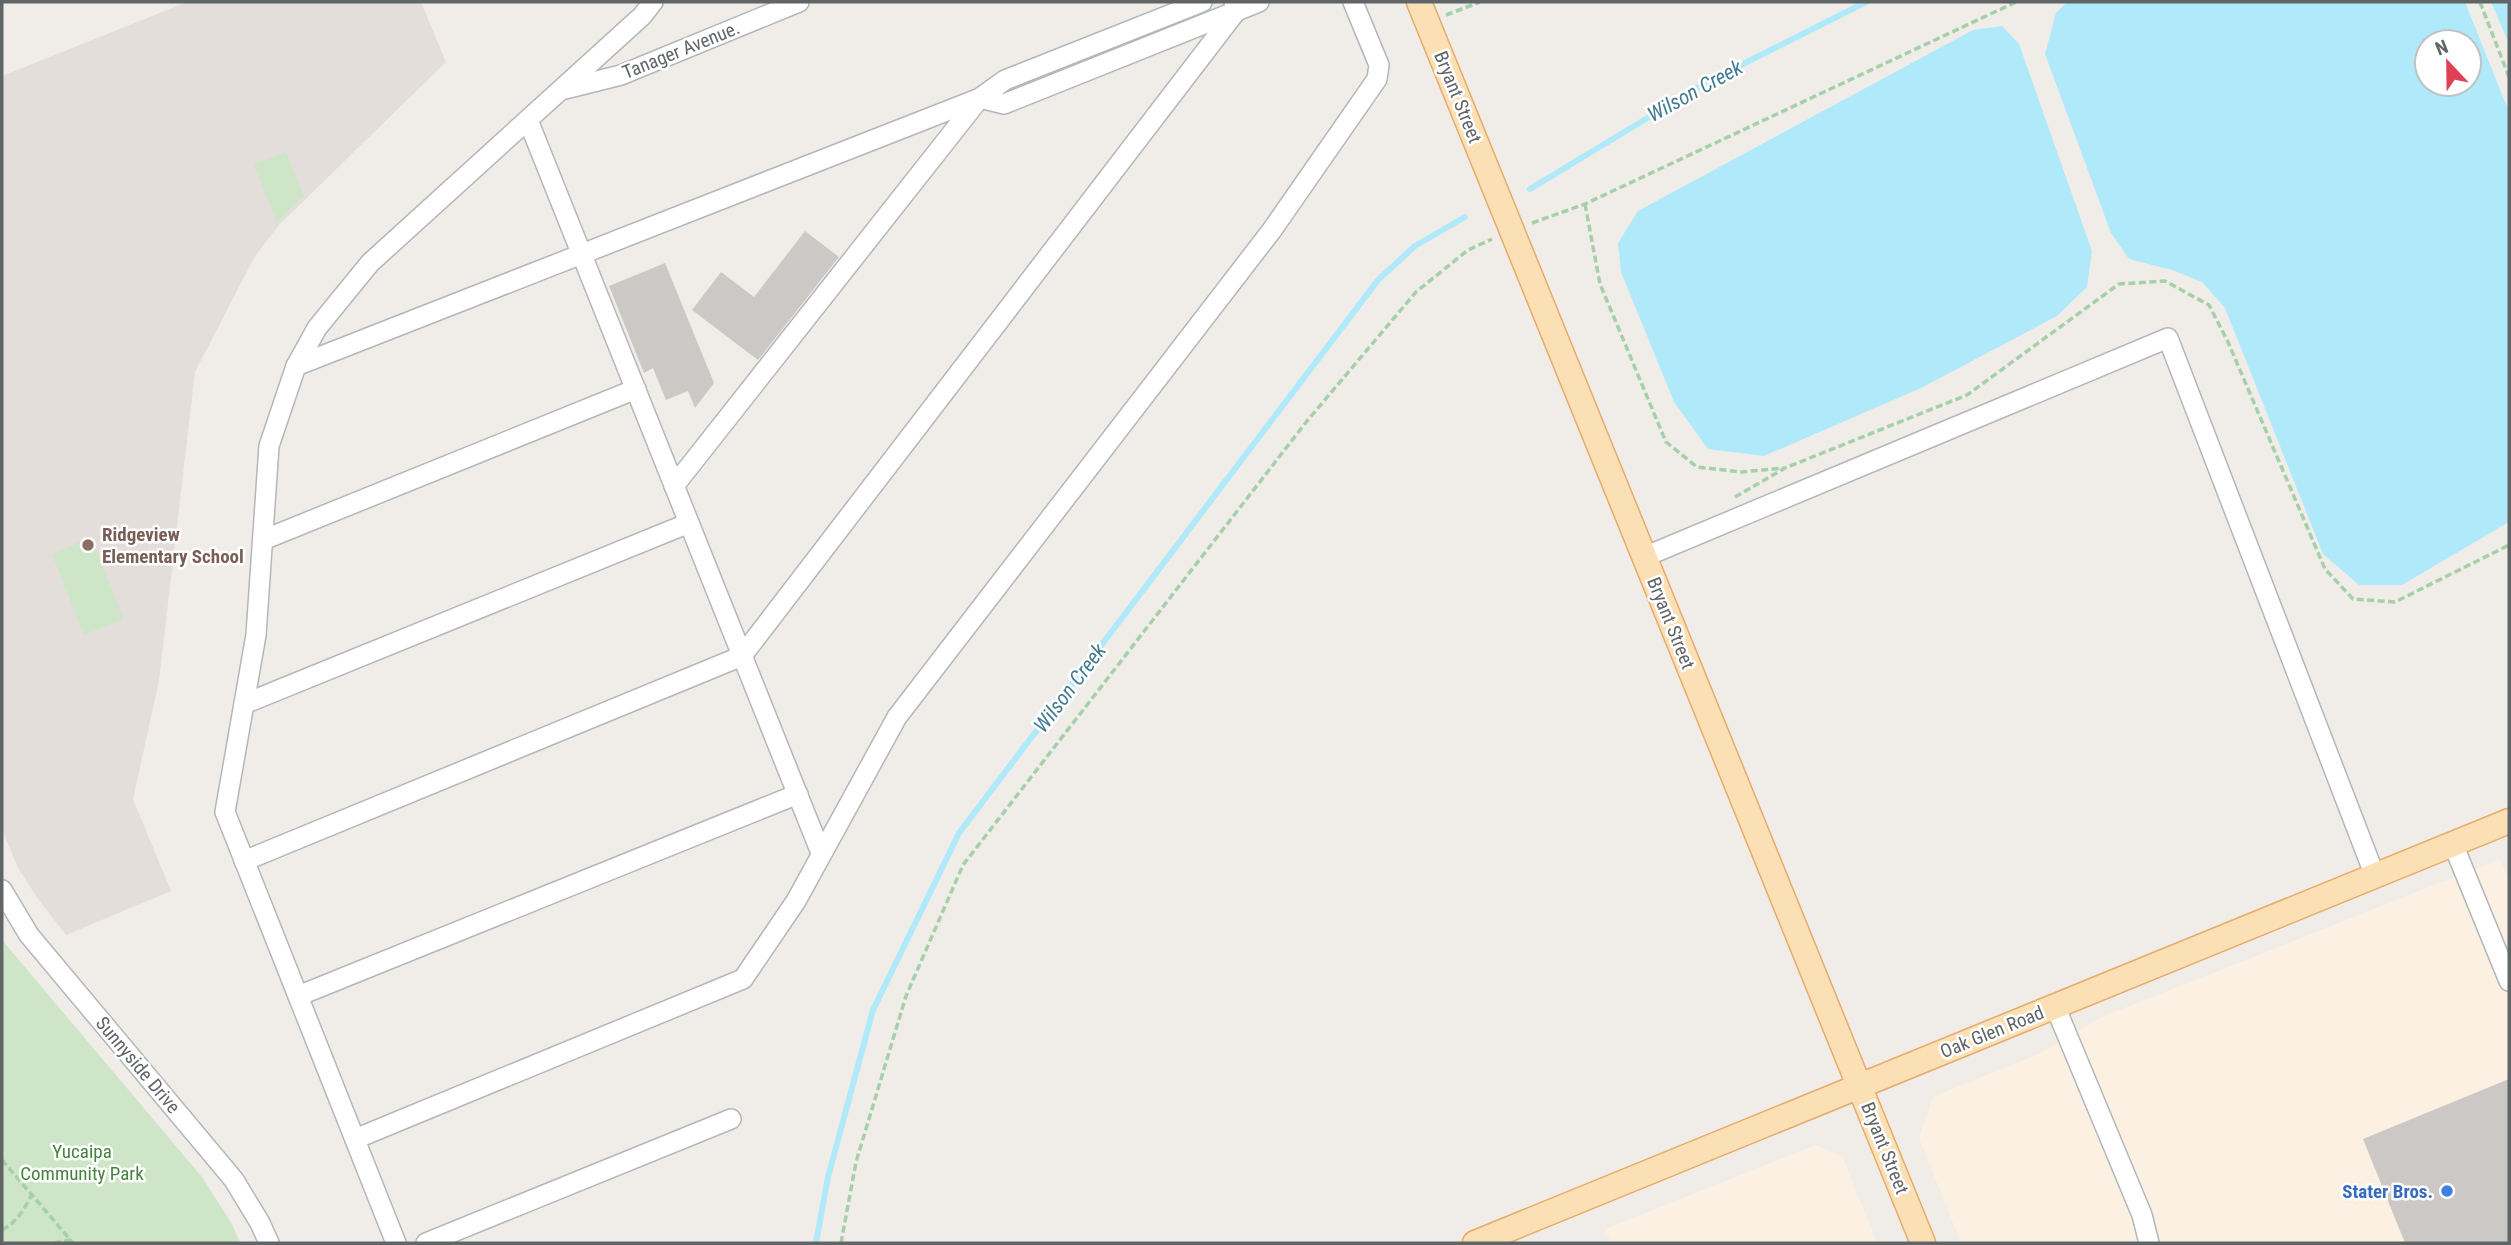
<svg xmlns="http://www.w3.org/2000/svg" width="2511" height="1245" font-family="'Roboto Condensed',sans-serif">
	<rect width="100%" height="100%" fill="#f0ede9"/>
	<g fill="#fcf0e2">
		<path d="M2500,859L2509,881V1243H1961L1919,1138L1933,1097L2039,1054L2102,1017Z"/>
		<path d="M1815,1145L1842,1156L1877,1243H1611L1605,1229Z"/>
	</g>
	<path fill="#e3deda" d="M187,2H421L446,62L279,225L255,256L195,372L159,681L133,799L171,891L66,935L38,899L18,868L2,829V76Z"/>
	<g fill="#cee6c7">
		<path d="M286,152L304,196L277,223L254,164Z"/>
		<path d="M91,537L124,619L84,635L52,554Z"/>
		<path d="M2,940L202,1177L232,1224L240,1243H2Z"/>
	</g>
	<g fill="#b0e9f9" fill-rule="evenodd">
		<path d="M2067,2H2465L2509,112V522L2402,585H2359L2323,554L2225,308L2202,282L2172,270L2129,259L2111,233L2045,54L2056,13ZM2427,42H2469V84H2427Z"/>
		<path d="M2491,2H2509V44Z"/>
		<path d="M2002,26L2019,44L2092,251L2087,287L2057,316L1921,388L1764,456L1708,449L1674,402L1621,272L1618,243L1638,211L1973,30Z"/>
	</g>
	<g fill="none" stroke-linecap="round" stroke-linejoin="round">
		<g stroke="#b0e9f9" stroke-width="6">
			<path d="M1530,189L1707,82L1866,2"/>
			<path d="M816,1243L828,1177L873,1010L959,833L1378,280L1415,246L1465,217"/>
		</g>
	</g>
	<g fill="#ccc8c5">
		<path d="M805,231L839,257L758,360L692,310L721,272L754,297Z"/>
		<path d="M665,263L714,383L695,408L688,391L666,400L653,368L644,373L609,286Z"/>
		<path d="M2509,1079V1243H2405L2363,1139Z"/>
	</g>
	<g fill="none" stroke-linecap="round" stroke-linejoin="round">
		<g stroke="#b3b7b9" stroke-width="22">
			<g id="minor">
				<path d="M565,89L621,75L799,2"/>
				<path d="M980,98L1004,104L1259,2"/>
				<path d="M528,120L821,853"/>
				<path d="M296,366L317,328L370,263L642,16L653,2"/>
				<path d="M674,486L979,99"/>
				<path d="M263,540L636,389"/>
				<path d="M1644,557L2168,338L2375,876"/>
				<path d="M244,704L689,523"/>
				<path d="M2453,844L2509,981"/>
				<path d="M244,861L742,656L1237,10L1234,2"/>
				<path d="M2,890L29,935L234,1180L260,1223L269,1243"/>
				<path d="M298,996L798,794"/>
				<path d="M2055,1006L2142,1215L2149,1243"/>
				<path d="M355,1139L743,979L796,901L897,717L1272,230L1377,79L1379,65L1353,2"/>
				<path d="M396,1243L225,812L256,635L269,446L296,366L980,98L1005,80L1202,2"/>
				<path d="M426,1243L731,1119"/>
			</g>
		</g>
		<g stroke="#e8aa6a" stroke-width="27">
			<g id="major">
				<path d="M1419,2L1923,1243"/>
				<path d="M1475,1243L2509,821"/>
			</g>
		</g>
		<g stroke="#a6d0a9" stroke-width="3.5" stroke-dasharray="7 3.5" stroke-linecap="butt">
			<path d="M2480,2L2509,77"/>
			<path d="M1446,15L1480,2"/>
			<path d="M1585,204L1600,284L1666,442L1697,467L1741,472L1784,468"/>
			<path d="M1532,223L1585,204L2016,2"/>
			<path d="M1735,497L1785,468L1967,395L2119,284L2165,281L2209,305L2228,342L2325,569L2353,599L2395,602L2509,545"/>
			<path d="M2,1160L73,1243"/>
			<path d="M2,1230C17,1222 24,1210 32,1194"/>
			<path d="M54,1243L71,1240"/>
			<path d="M841,1243L856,1162L906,996L963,865L1307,421L1416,292L1468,250L1492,239"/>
		</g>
		<use href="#minor" stroke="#fff" stroke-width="19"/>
		<use href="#major" stroke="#fae0b4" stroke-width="24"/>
	</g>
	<circle fill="#8d6e63" stroke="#fff" stroke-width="2.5" cx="88" cy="545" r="7"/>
	<circle fill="#3f7fe0" stroke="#fff" stroke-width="2.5" cx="2447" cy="1191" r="7"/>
	<g text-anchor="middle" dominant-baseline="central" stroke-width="5" stroke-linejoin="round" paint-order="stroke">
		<g font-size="19" fill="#606567" stroke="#fff">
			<text transform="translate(681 50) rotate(-22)">Tanager Avenue.</text>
			<text transform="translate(1458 97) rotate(68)">Bryant Street</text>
			<text transform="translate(1671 623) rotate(68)">Bryant Street</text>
			<text transform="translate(1992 1032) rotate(-22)">Oak Glen Road</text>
			<text transform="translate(138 1065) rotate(50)">Sunnyside Drive</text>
			<text transform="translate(1885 1148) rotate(68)">Bryant Street</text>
		</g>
		<g font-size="19" font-weight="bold" fill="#785e54" stroke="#fff" text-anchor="start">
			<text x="102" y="534">Ridgeview<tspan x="102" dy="22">Elementary School</tspan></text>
		</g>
		<g font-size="19" fill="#47823c" stroke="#fff">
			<text x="82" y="1151">Yucaipa<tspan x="82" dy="22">Community Park</tspan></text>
		</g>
		<g font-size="19" font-weight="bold" fill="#366cbe" stroke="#fff" text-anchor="end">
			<text x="2433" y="1191">Stater Bros.</text>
		</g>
		<g font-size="21" font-style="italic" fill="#427a92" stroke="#fff">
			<text transform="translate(1695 91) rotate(-29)">Wilson Creek</text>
			<text transform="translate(1070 688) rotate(-53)">Wilson Creek</text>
		</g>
	</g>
	<rect width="2511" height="1245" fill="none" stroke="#606567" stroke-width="7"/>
	<g transform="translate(2448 63) rotate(338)"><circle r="33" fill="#ffffff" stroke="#bfc1c2" stroke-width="2"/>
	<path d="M0-5L12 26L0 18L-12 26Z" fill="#de4156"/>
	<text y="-10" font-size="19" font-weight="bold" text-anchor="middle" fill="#606567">N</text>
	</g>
</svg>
